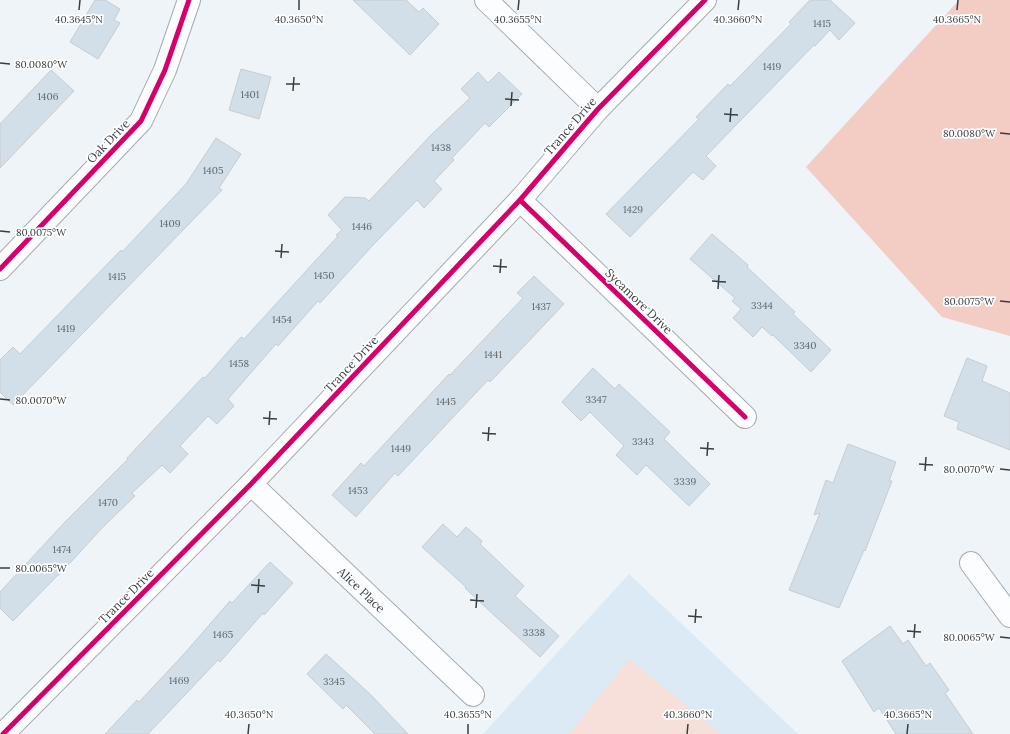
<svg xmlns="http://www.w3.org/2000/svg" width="1010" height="734" font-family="Lora,serif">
	<rect width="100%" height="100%" fill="#eef4f8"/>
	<path fill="#dbeaf4" d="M629,574L798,734H483Z"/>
	<path fill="#f7dfda" d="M629,659L721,734H569Z"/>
	<path fill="#f3ccc4" d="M959,0H1010V336L942,317L806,167Z"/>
	<g fill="#d3dfe8" stroke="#c7ccd0">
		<path d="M95,0H105L120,9L114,20L120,23L98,59L70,42Z"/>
		<path d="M353,0H406L419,12L423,8L439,24L410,55Z"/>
		<path d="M810,0H830L855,23L839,40L830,30L815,46L814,45L706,156L716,166L703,180L693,172L630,237L606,214L699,119L696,117L728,84L730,86L791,24L789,22Z"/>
		<path d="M241,69L271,77L259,119L229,110Z"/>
		<path d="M51,70L74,91L0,168V124Z"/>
		<path d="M478,72L488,83L499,72L522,94L489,127L485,123L452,158L454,160L434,181L442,189L424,208L417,200L374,244L320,303L318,301L278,346L276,344L228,399L234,406L217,424L208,416L180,446L188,454L170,473L162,465L132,493L135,496L102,528L59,575H58L13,621L0,608V592L65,522L128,459L127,458L203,377L205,378L241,337L244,339L338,236L336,235L342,230L328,215L345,197L365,198L369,201L431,135L470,98L461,89Z"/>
		<path d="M216,138L241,154L219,188L222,190L13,405L0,392V360L13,347L20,354L121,250L122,252L186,184Z"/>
		<path d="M712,234L748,265L747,267L795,312L793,314L831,350L811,372L773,335L772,336L762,327L753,337L733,318L741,309L732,301L735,298L690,259Z"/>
		<path d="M534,276L564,304L490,382L488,380L398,476L395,473L356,517L332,495L361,463L364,466L449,374L450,375L523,298L517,293Z"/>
		<path d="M967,358L987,366L982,381L1010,393V450L957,429L959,422L944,416Z"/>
		<path d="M593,368L615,389L619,384L670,432L664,439L710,484L689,506L646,465L637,475L616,455L624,446L590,412L581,421L562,402Z"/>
		<path d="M848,444L896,462L889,481H892L865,551L864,550L839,608L789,590L820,513L814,515L826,480L833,483Z"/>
		<path d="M443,524L457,537L466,527L482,541L480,544L524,586L515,596L559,636L540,657L495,616L465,588L466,587L422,547Z"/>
		<path d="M270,562L293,583L264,615L263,613L220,662L218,660L148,734H105L137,700L139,702L184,654L230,601L232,603Z"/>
		<path d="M890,626L903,644L908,640L926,666L930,663L949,690L945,693L973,734H896L879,708L874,712L842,661Z"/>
		<path d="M326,654L370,694L408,734H375L346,705L343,709L307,674Z"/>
	</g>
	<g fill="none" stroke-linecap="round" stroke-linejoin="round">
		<g stroke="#a6abaf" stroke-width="24">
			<g id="minor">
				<path d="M486,0L598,109"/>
				<path d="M520,200L745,417"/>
				<path d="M0,269L141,121L165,70L189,0"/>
				<path id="s1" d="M251,484L473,695"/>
				<path d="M971,563L1010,616"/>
				<path d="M3,734L251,484L520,200L598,109L705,0"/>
			</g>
		</g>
		<use href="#minor" stroke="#fcfdfe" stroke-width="22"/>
		<g stroke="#fff" stroke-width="8">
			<g id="cycleway">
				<path d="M520,200L745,417"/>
				<path d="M0,269L141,121L165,70L189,0"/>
				<path d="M3,734L251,484L520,200L598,109L705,0"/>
			</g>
		</g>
		<use href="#cycleway" stroke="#d6006c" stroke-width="5"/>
	</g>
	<path fill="none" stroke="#383e42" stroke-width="1.5" d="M79,10L80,0M299,10V0M518,10L519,0M738,10L739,0M957,10L958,0M0,63L10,64M286,84H300M293,91L294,77M505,99L519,100M511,106L512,92M724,114L738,115M730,122L731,108M1000,133L1010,134M0,231L10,232M275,251L289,252M281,258L282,244M493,266L507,267M500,273L501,259M712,281L726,282M718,289L719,275M1000,301L1010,302M0,399L10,400M263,418L277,419M269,425L270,411M482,433L496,434M488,441L489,427M700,448L714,449M707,456L708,442M919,464L933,465M1000,469L1010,470M925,471L926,457M0,568H10M251,585L265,586M258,593L259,579M470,600L484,601M476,608L477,594M688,616L702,617M695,623L696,609M907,631L921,632M1000,637L1010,638M914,638L915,624M248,734L249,724M468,734V724M687,734L688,724M907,734L908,724"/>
	<g text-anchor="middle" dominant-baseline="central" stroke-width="3.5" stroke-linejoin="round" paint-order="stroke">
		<g font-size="10" fill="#5f666c">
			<text x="822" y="23">1415</text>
			<text x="772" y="66">1419</text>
			<text x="250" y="94">1401</text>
			<text x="48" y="96">1406</text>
			<text x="441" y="147">1438</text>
			<text x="213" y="170">1405</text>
			<text x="633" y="209">1429</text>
			<text x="170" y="223">1409</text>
			<text x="362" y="226">1446</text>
			<text x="324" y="275">1450</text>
			<text x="117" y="276">1415</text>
			<text x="762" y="305">3344</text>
			<text x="541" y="306">1437</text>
			<text x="282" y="319">1454</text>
			<text x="66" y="328">1419</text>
			<text x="805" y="345">3340</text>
			<text x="493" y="354">1441</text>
			<text x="239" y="363">1458</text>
			<text x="596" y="399">3347</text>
			<text x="446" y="401">1445</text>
			<text x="643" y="441">3343</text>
			<text x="401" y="448">1449</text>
			<text x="685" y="481">3339</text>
			<text x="358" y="490">1453</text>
			<text x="108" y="502">1470</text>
			<text x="62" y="549">1474</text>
			<text x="534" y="632">3338</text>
			<text x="223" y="634">1465</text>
			<text x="179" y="680">1469</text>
			<text x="334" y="681">3345</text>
		</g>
		<g font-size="12" fill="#383e42" stroke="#fff">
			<text transform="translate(570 126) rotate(-49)">Trance Drive</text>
			<text transform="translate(108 141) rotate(-46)">Oak Drive</text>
			<text transform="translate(639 301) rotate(44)">Sycamore Drive</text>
			<text transform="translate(351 364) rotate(-47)">Trance Drive</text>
			<text stroke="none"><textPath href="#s1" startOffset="153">Alice Place</textPath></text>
			<text transform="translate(126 596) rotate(-45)">Trance Drive</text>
		</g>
	</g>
	<g font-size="10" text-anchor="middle" fill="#383e42" stroke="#fff" stroke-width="3.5" stroke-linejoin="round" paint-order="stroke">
		<text x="79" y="23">40.3645°N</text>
		<text x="299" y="23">40.3650°N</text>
		<text x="518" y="23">40.3655°N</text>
		<text x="738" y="23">40.3660°N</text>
		<text x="957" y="23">40.3665°N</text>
		<text x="41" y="68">80.0080°W</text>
		<text x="969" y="137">80.0080°W</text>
		<text x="41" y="236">80.0075°W</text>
		<text x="969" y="305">80.0075°W</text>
		<text x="41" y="404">80.0070°W</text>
		<text x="969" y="473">80.0070°W</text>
		<text x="41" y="572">80.0065°W</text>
		<text x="969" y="641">80.0065°W</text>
		<text x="249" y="718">40.3650°N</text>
		<text x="468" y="718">40.3655°N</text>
		<text x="688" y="718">40.3660°N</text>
		<text x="908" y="718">40.3665°N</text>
	</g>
</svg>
